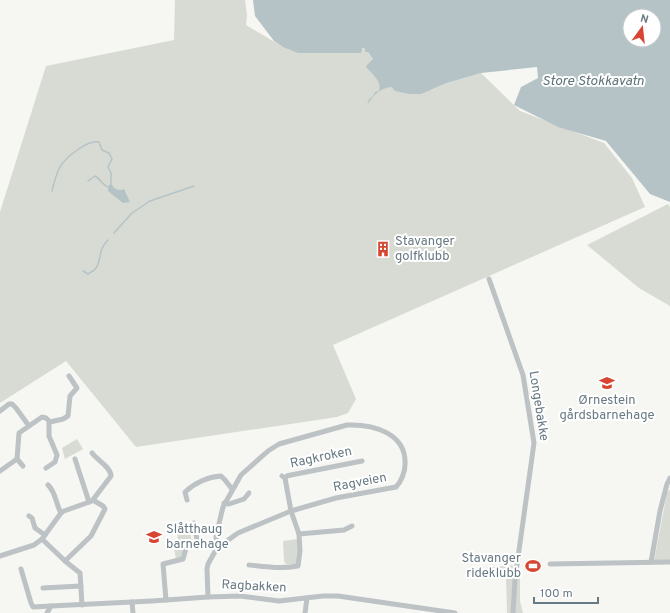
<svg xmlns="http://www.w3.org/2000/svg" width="670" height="613" font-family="Overpass,sans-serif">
	<rect width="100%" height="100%" fill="#f6f6f3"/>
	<g fill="#d7dbd3">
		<path d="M175,0H245L247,16L246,25L283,47L361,53V48H365L373,59L376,77L380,86L383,88L392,87L431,90L447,83L481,73L520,111L604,143L632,178L645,207L333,345L356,399L348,413L337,417L136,447L66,361L0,403V212L46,66L174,40Z"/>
		<path d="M668,204L670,207V306L639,288L587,245Z"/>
		<path d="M77,439L83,449L65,459L62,448Z"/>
		<path d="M670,489V562L654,561L667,493Z"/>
		<path d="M189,524L192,543L179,546L176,526Z"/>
		<path d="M298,539V562L296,564H286L284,561L283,541Z"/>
		<path d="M184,547L181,557L176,559L174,548Z"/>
		<path d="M512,565L520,575V601L523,613H507L506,576L487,574L485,568Z"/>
	</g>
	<g fill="#b6c3c6" fill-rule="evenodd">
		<path d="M253,0H670V202L650,194L606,141L558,127L514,105L521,87L538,78L537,67L481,73L447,83L421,94H409L395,91L392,87C380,88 373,95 367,105L369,99L373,96L375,92L379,91C382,81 372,74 366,67L367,65L373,59L368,52H365V48H362L361,53H298L283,47L274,41L255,16ZM630,16H654V40H630Z"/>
		<path d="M111,183C114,188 115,190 121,190L124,189L130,202L123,203L108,191V187Z"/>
	</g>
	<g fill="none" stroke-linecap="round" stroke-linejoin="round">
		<g stroke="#b6c3c6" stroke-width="1.5">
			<path d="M88,181L95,176C100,178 102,185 108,187"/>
			<path d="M52,191C54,183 56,174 60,167C65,158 88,139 99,142L102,150L109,153L112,159L108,167L111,173V183"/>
			<path d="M114,233L132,213L150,201L194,186"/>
			<path d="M83,271L88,274C91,272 94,271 96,268C102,259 98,249 108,240"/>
		</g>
		<g stroke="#bdc2c5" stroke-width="5">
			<path d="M489,279L523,375L534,443L515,579L513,613"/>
			<path d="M0,411L9,404H12L16,408L29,426"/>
			<path d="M50,422L63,419L68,416L70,396L77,388L69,376"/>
			<path d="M17,459L23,466"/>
			<path d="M75,459L89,502"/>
			<path d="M0,471L17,459L19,433L42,417L46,418L49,421V436L57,455L55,462L46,468"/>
			<path d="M282,476L285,478L287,476L291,475L362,461"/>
			<path d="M285,478L291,511L299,534"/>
			<path d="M48,485C56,492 56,505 61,513"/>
			<path d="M187,500L185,492C196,482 207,477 221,476L225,480L232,489"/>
			<path d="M224,503L229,504L244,499L249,493"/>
			<path d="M29,516L32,518L35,528L45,535"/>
			<path d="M42,539L65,561L80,573L82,605"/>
			<path d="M0,556L34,545L42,539L61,513L64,511L92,501L111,476C111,467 97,460 92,453"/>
			<path d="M65,561L91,536L105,509L103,506L93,500"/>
			<path d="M651,562L660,511L667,484L670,478"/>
			<path d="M550,564L670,562"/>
			<path d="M249,565C266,567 282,569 298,566L300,551L299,534L344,530L352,526"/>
			<path d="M21,569L31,603L33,607L51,606"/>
			<path d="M43,588L81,586"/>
			<path d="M208,597L207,569L208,564L217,548L216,536L223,507L241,475L268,451L279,444L347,425C373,424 407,433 405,465C405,472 401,482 396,487L336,498L291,511L238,533L217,548"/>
			<path d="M166,600L163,564L183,559L186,548L198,545L194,523"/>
			<path d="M132,602L133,613"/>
			<path d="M47,613L51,606L152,601L208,597L240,596L279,601L323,596H338L455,613"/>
			<path d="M305,613L307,598"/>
		</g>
	</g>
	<defs>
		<g id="building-bare" transform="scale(1.2)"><path d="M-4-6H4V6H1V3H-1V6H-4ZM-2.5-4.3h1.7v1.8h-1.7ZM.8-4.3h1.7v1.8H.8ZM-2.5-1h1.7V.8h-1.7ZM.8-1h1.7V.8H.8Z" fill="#d74632" stroke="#fff" stroke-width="2.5" paint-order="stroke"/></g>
		<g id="school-bare" transform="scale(1.2)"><path d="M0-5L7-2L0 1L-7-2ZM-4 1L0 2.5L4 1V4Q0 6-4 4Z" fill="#d74632" stroke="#fff" stroke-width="2.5" paint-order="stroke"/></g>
		<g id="stadium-bare" transform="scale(1.2)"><path d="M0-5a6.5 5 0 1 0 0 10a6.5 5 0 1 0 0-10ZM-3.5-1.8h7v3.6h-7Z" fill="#d74632" stroke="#fff" stroke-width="2.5" paint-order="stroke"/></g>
	</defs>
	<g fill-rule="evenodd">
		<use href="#building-bare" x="383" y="249"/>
		<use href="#school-bare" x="607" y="383"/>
		<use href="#school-bare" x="154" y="537"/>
		<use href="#stadium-bare" x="533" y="566"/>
	</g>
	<g text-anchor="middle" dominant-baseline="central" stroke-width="4" stroke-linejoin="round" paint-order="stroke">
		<g font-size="13" fill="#677982" stroke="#fff" text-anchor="start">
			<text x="395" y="242">Stavanger<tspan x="395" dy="15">golfklubb</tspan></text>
			<text x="607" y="401" text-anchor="middle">Ørnestein<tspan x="607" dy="15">gårdsbarnehage</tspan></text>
			<text x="166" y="530">Slåtthaug<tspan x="166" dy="15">barnehage</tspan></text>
			<text x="521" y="559" text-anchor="end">Stavanger<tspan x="521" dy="15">rideklubb</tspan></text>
		</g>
		<g font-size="13" fill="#677982" stroke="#fff">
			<text transform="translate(538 406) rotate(81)">Longebakke</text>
			<text transform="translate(321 458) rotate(-12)">Ragkroken</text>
			<text transform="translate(360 483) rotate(-11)">Ragveien</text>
			<text transform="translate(254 587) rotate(3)">Ragbakken</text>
		</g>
		<g font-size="14" font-style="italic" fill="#5e7478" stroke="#fff">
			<text x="593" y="81">Store Stokkavatn</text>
		</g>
	</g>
	<g transform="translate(642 28) rotate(15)"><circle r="19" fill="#ffffff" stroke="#c2c9cd"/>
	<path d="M0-3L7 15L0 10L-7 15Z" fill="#d74632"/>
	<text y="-6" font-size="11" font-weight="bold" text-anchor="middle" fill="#677982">N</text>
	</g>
	<path d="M534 597v6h64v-6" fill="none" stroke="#677982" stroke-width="2"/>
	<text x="540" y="597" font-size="12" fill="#677982" stroke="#ffffff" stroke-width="3" paint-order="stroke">100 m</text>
</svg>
